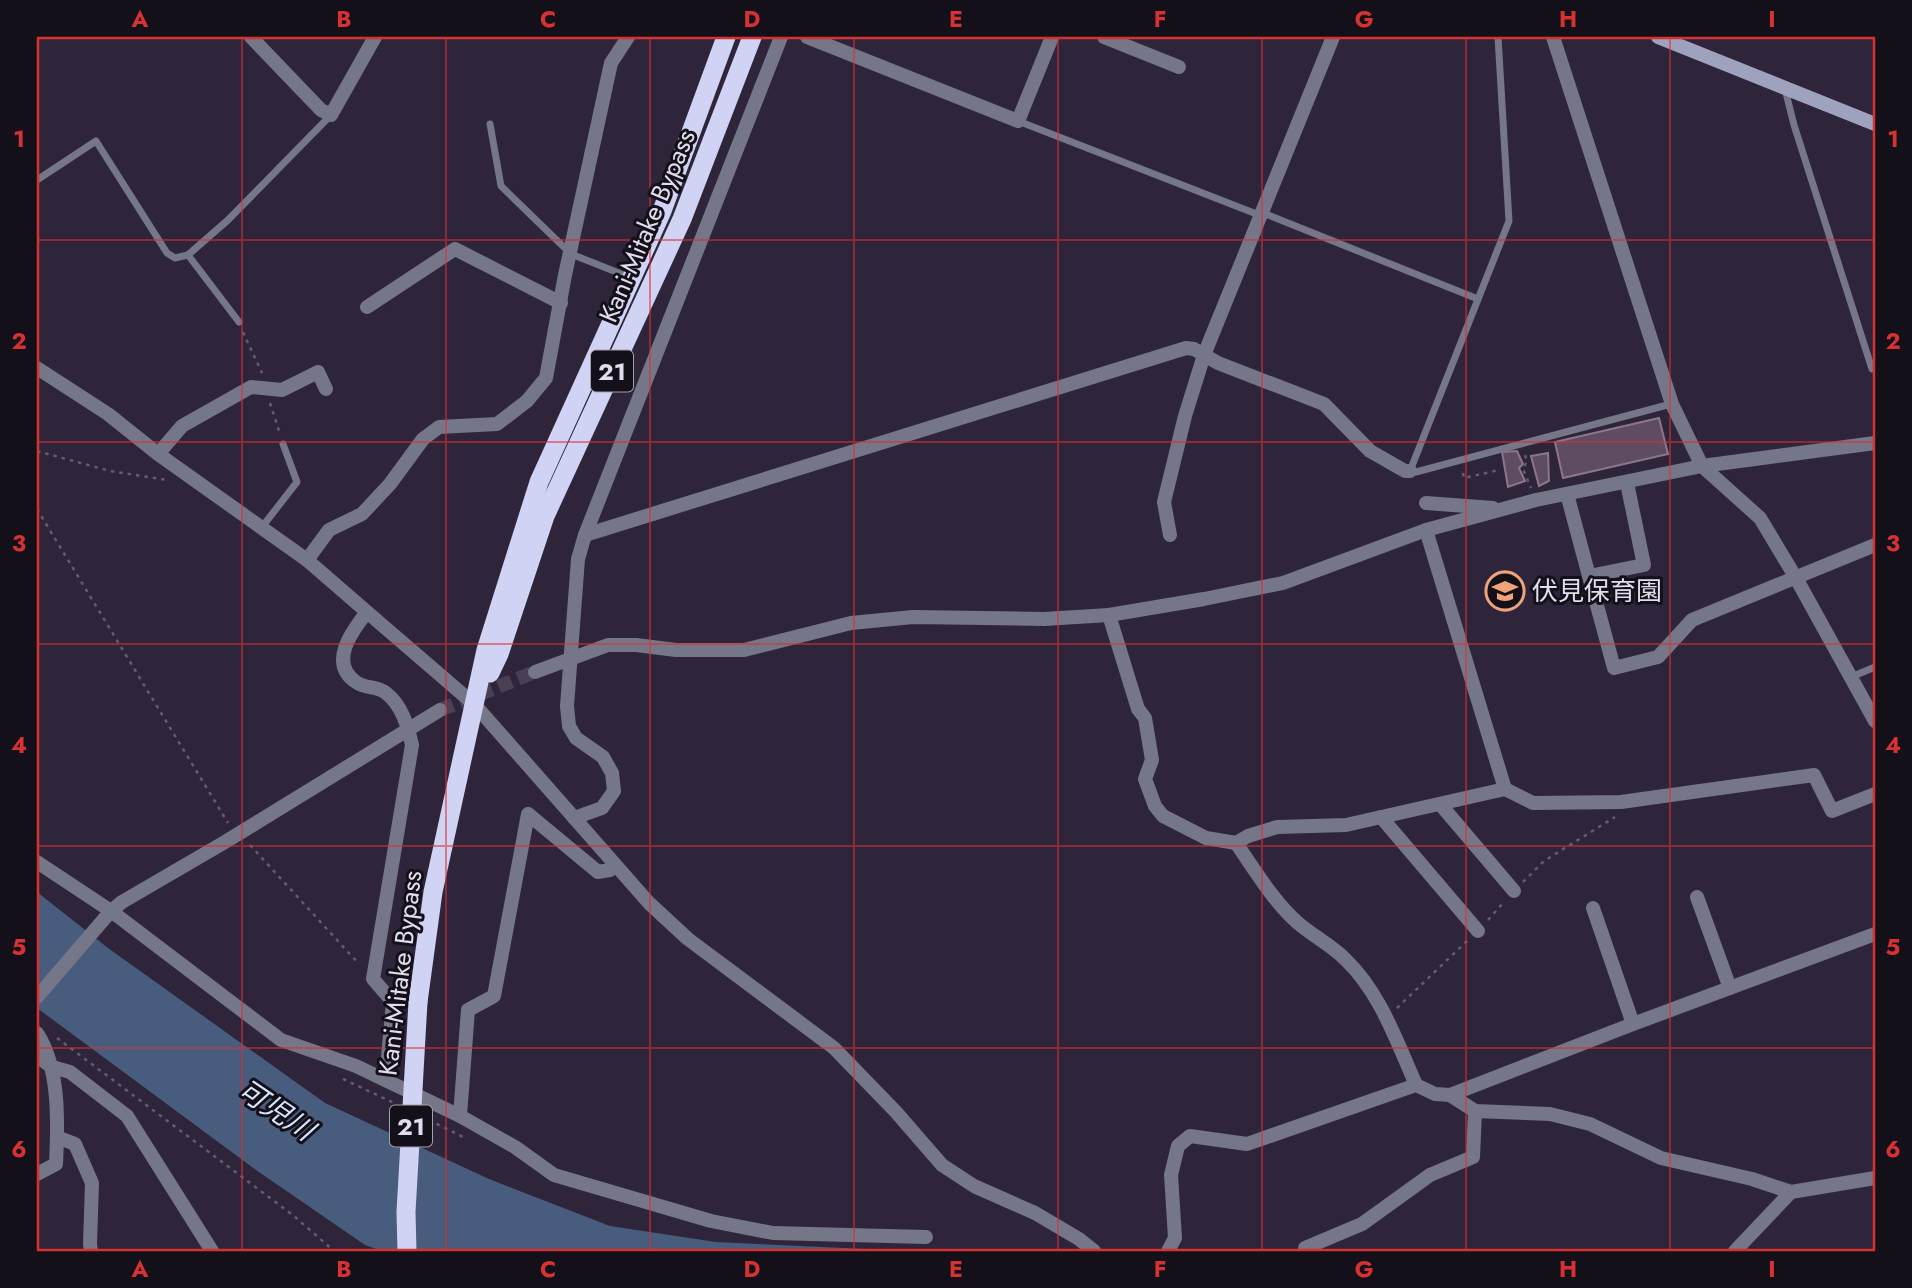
<svg xmlns="http://www.w3.org/2000/svg" width="1912" height="1288" font-family="Jost,'Noto Sans JP',sans-serif">
	<rect width="100%" height="100%" fill="#2e253b"/>
	<path fill="#485c7e" d="M37,892L108,948L325,1103L489,1179L610,1226L716,1242L909,1251H382L365,1245L256,1170L37,1008Z"/>
	<g fill="#604c62" stroke="#8c768d" stroke-width="2">
		<path d="M1659,418L1668,454L1563,478L1555,442Z"/>
		<path d="M1517,451L1523,464L1519,468L1525,481L1508,487L1502,452Z"/>
		<path d="M1548,453L1549,481L1539,486L1531,456Z"/>
	</g>
	<g fill="none" stroke-linecap="round" stroke-linejoin="round">
		<path stroke="#494056" stroke-width="14" stroke-dasharray="14 7" stroke-linecap="butt" d="M440,710L535,672"/>
		<g stroke="#655c71" stroke-width="2.5" stroke-dasharray="3.5 5" stroke-linecap="butt">
			<path d="M243,332L262,373"/>
			<path d="M270,403L280,434"/>
			<path d="M37,451L110,471L167,480"/>
			<path d="M1525,455L1527,461L1523,469L1531,488"/>
			<path d="M1463,473L1464,478L1499,470"/>
			<path d="M37,509L228,823"/>
			<path d="M250,845L359,964"/>
			<path d="M1523,882L1544,861L1615,817"/>
			<path d="M1488,920L1504,902"/>
			<path d="M1397,1008L1468,940"/>
			<path d="M57,1038L294,1216L334,1251"/>
			<path d="M343,1079L394,1103"/>
			<path d="M429,1120L467,1139"/>
		</g>
		<g stroke="#757688" stroke-width="7">
			<path d="M1498,37L1509,221L1410,471L1416,472L1671,404"/>
			<path d="M1785,89L1794,125L1872,369"/>
			<path d="M1018,121L1254,213H1263L1478,299"/>
			<path d="M490,124L501,186L571,254L629,277"/>
			<path d="M37,180L96,141L167,253L175,258L188,255L228,220L330,116"/>
			<path d="M188,255L239,322"/>
			<path d="M262,527L297,482L283,444"/>
			<path d="M1851,677L1875,667"/>
		</g>
		<g stroke="#757688" stroke-width="14">
			<path d="M251,37L321,110L331,115L375,37"/>
			<path d="M807,37L1018,121L1052,37"/>
			<path d="M1104,37L1179,67"/>
			<path d="M1553,37L1672,404L1702,466L1760,518L1796,578L1875,721"/>
			<path d="M367,307L455,249L561,303"/>
			<path d="M37,368L108,414L158,454L307,560L367,612C352,631 328,663 356,682C365,689 378,686 386,693C402,705 408,727 412,745L373,979L393,1002L386,1080"/>
			<path d="M158,454L182,426L251,387L282,390L318,372L326,389"/>
			<path d="M1567,494L1589,576L1644,565L1627,483"/>
			<path d="M1426,503L1493,508"/>
			<path d="M1426,530L1505,789"/>
			<path d="M585,535L1186,348L1194,349L1218,363L1324,404L1370,451L1405,471H1410"/>
			<path d="M1170,535L1164,502L1185,416L1204,355L1333,37"/>
			<path d="M307,560L329,530L362,514L390,484L423,439L439,427L497,424L527,401L546,378L565,275L611,63L628,37"/>
			<path d="M1589,576L1614,668L1658,657L1692,620L1875,545"/>
			<path d="M1109,615L1138,709L1145,718L1152,760L1145,779L1155,806L1163,816L1206,838L1236,843L1248,836L1277,827L1346,825L1505,789L1533,803L1621,802L1814,775L1832,811L1875,794"/>
			<path d="M535,672L608,645H636L676,650H744L851,623L913,617L1044,619L1109,615L1204,599L1283,583L1426,530L1536,500L1702,466L1875,443"/>
			<path d="M1440,804L1514,891"/>
			<path d="M1381,817L1478,931"/>
			<path d="M574,818L602,808L614,791L612,773L603,757L576,738L569,726L567,706L578,559L585,535L781,37"/>
			<path d="M1236,843C1255,870 1273,901 1298,923C1313,936 1331,945 1345,959C1380,992 1397,1042 1416,1085"/>
			<path d="M37,862L111,911L281,1040L356,1066L460,1116L515,1147L554,1175L711,1221L773,1233L926,1237"/>
			<path d="M1697,897L1730,988"/>
			<path d="M1593,908L1633,1024"/>
			<path d="M37,997L111,911L122,902L225,842L440,710"/>
			<path d="M37,1033C60,1068 58,1123 56,1164L37,1174"/>
			<path d="M37,1056L52,1067L70,1072L127,1116L212,1251"/>
			<path d="M1450,1095L1475,1111L1550,1114L1590,1124L1661,1158L1752,1179L1791,1192L1875,1178"/>
			<path d="M460,1116L468,1010L494,996L528,814L598,872L610,870L614,866"/>
			<path d="M57,1137L75,1144L92,1183L90,1244L91,1251"/>
			<path d="M1305,1248L1362,1224L1430,1175L1473,1157L1475,1111"/>
			<path d="M1168,1251L1175,1238L1171,1175L1178,1146L1190,1136L1247,1144L1416,1085L1435,1094L1450,1095L1633,1024L1875,934"/>
			<path d="M1735,1251L1791,1192"/>
		</g>
		<path stroke="#757688" stroke-width="14" d="M367,612L475,705L649,903L688,939L834,1048L896,1112L942,1165L974,1186L1035,1213L1079,1239L1094,1251"/>
		<path stroke="#9fa2be" stroke-width="14" d="M1658,37L1875,124"/>
		<g stroke="#d0d3f3" stroke-width="19">
			<path d="M490,673L499,654L545,516L682,219L752,37"/>
			<path d="M418,1002L433,892L486,650L539,482L662,211L726,37"/>
		</g>
		<path stroke="#d0d3f3" stroke-width="19" d="M407,1251L406,1212L418,1002"/>
	</g>
	<path fill="none" stroke="#d73132" stroke-width="2" stroke-opacity="0.55" d="M242,37V1251M446,37V1251M650,37V1251M854,37V1251M1058,37V1251M1262,37V1251M1466,37V1251M1670,37V1251M37,240H1875M37,442H1875M37,644H1875M37,846H1875M37,1048H1875"/>
	<defs>
		<g id="school-ring" transform="scale(2.0125)"><circle r="9.5" fill="#14101a" stroke="#f0a279" stroke-width="1.5"/><path d="M0-5L7-2L0 1L-7-2ZM-4 1L0 2.5L4 1V4Q0 6-4 4Z" fill="#f0a279"/></g>
	</defs>
	<g fill-rule="evenodd">
		<use href="#school-ring" x="1505" y="591"/>
	</g>
	<g text-anchor="middle" dominant-baseline="central" stroke-width="6" stroke-linejoin="round" paint-order="stroke">
		<g fill="#14101a" stroke="#a49fad" stroke-width="2">
			<rect x="591" y="350.5" width="42" height="41" rx="5"/>
			<rect x="390" y="1105.5" width="42" height="41" rx="5"/>
		</g>
		<g font-size="24" font-weight="bold" fill="#e2dcec">
			<text x="612" y="371">21</text>
			<text x="411" y="1126">21</text>
		</g>
		<g font-size="26" fill="#e2dcec" stroke="#14101a">
			<text transform="translate(647 226) rotate(-67)">Kani-Mitake Bypass</text>
			<text transform="translate(400 973) rotate(-83)">Kani-Mitake Bypass</text>
		</g>
		<g font-size="26" fill="#e2dcec" stroke="#14101a" text-anchor="start">
			<text x="1532" y="591">伏見保育園</text>
		</g>
		<g font-size="28" font-style="italic" fill="#d7e5fd" stroke="#14101a">
			<text transform="translate(276 1110) rotate(34)">可児川</text>
		</g>
	</g>
	<rect width="1912" height="1288" fill="none" stroke="#14101a" stroke-width="77"/>
	<rect x="38" y="38" width="1836" height="1212" fill="none" stroke="#d73132" stroke-width="2.5"/>
	<g font-size="23" text-anchor="middle" font-weight="bold" fill="#d73132">
		<text x="140" y="27">A</text>
		<text x="344" y="27">B</text>
		<text x="548" y="27">C</text>
		<text x="752" y="27">D</text>
		<text x="956" y="27">E</text>
		<text x="1160" y="27">F</text>
		<text x="1364" y="27">G</text>
		<text x="1568" y="27">H</text>
		<text x="1772" y="27">I</text>
		<text x="19" y="147">1</text>
		<text x="1893" y="147">1</text>
		<text x="19" y="349">2</text>
		<text x="1893" y="349">2</text>
		<text x="19" y="551">3</text>
		<text x="1893" y="551">3</text>
		<text x="19" y="753">4</text>
		<text x="1893" y="753">4</text>
		<text x="19" y="955">5</text>
		<text x="1893" y="955">5</text>
		<text x="19" y="1157">6</text>
		<text x="1893" y="1157">6</text>
		<text x="140" y="1277">A</text>
		<text x="344" y="1277">B</text>
		<text x="548" y="1277">C</text>
		<text x="752" y="1277">D</text>
		<text x="956" y="1277">E</text>
		<text x="1160" y="1277">F</text>
		<text x="1364" y="1277">G</text>
		<text x="1568" y="1277">H</text>
		<text x="1772" y="1277">I</text>
	</g>
</svg>
